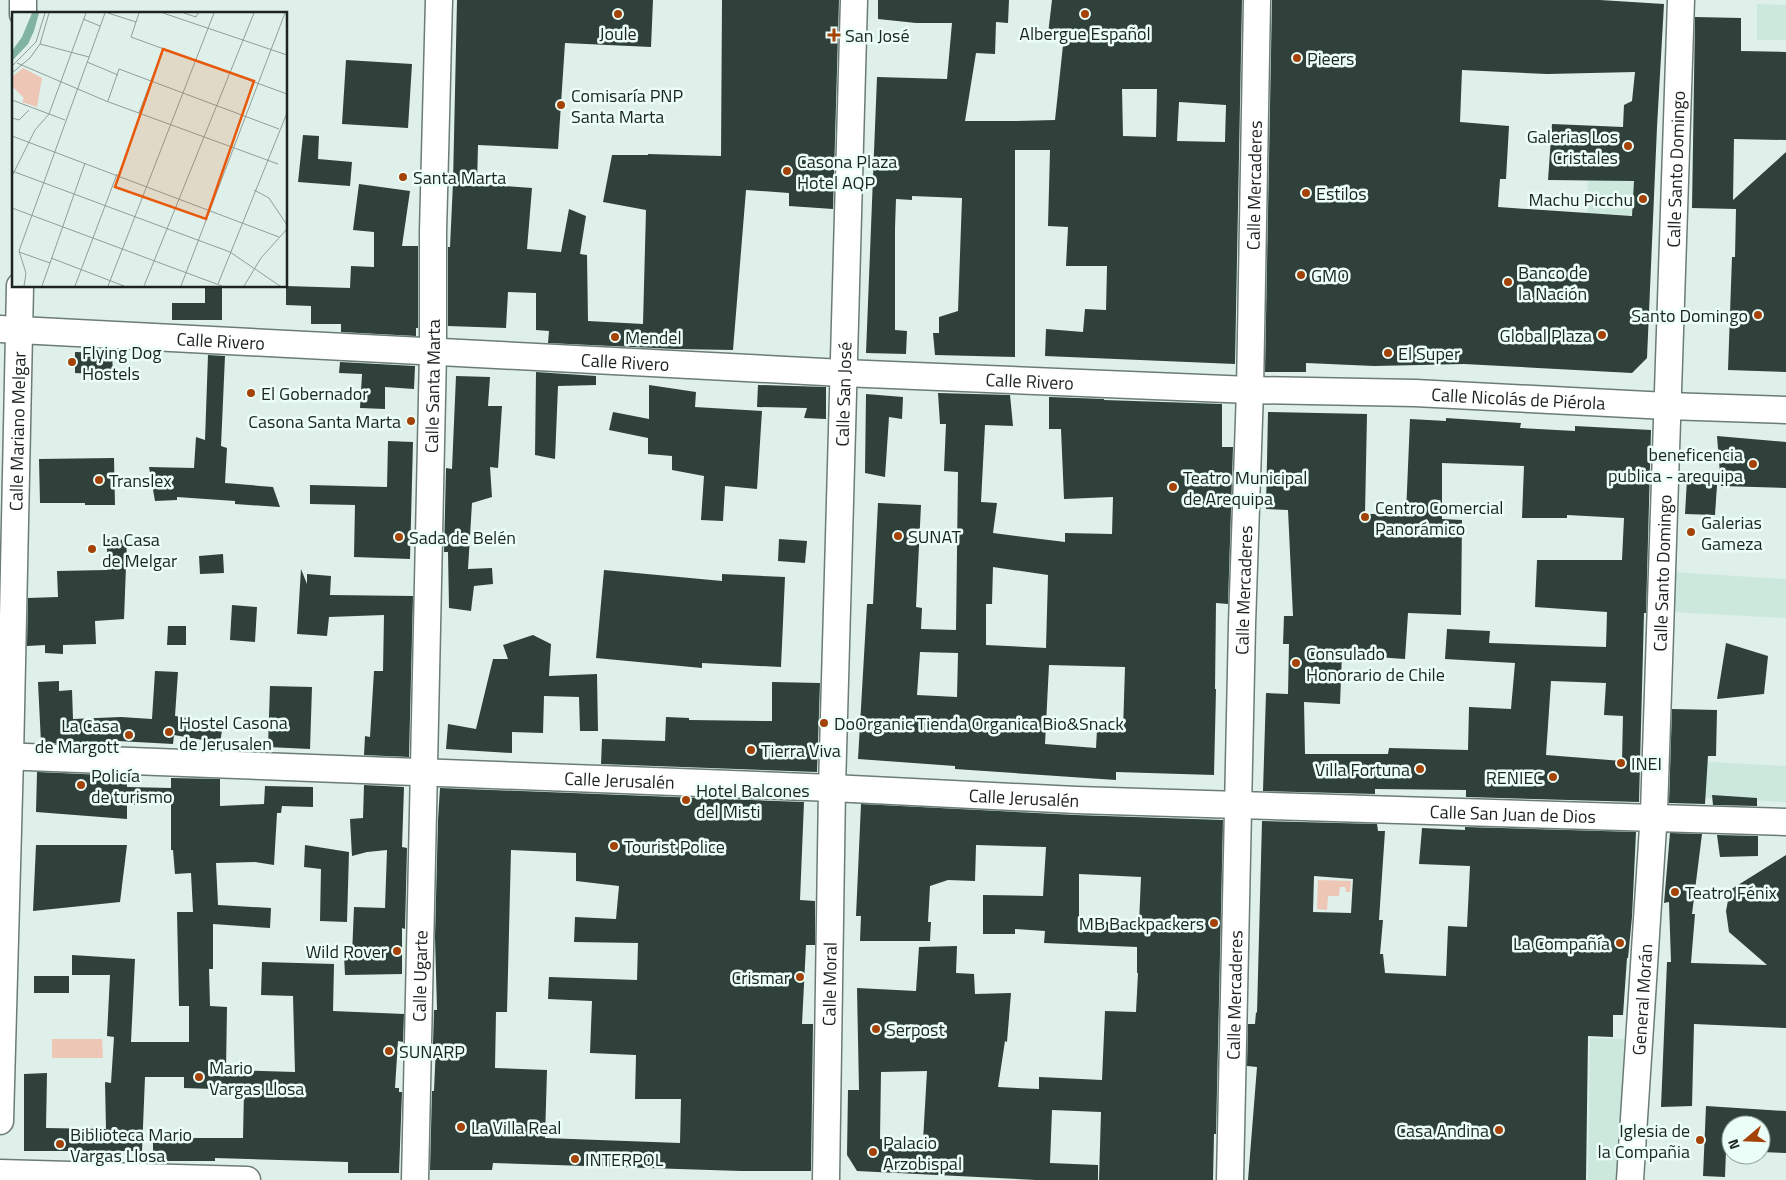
<svg xmlns="http://www.w3.org/2000/svg" width="1786" height="1180" font-family="'Titillium Web',sans-serif">
	<rect width="100%" height="100%" fill="#def0e9"/>
	<g fill="#cce8dd">
		<path d="M1757,4L1786,5V40H1757Z"/>
		<path d="M1588,165L1617,181L1654,182L1632,215L1587,213Z"/>
		<path d="M1672,572L1786,579V618L1671,612Z"/>
		<path d="M1674,760L1786,766V802L1672,796Z"/>
		<path d="M1590,1038L1624,1039L1620,1180H1588Z"/>
	</g>
	<g fill="#edc6b6">
		<path d="M1318,880L1351,881L1350,892H1346L1345,887H1340L1339,896H1328L1327,910L1317,909Z"/>
		<path d="M52,1039H102L103,1058H52Z"/>
	</g>
	<g fill="#30403a" fill-rule="evenodd">
		<path d="M457,0H653L651,47L565,43L558,149L478,145L477,184L532,188L527,249L561,252L569,209L586,216L580,254L587,255L588,321L643,324L646,210L603,202L612,155H648V154L721,156L722,0H839L833,209L789,206V193L746,190L733,350L675,349L548,343L549,331L536,330V293L508,292L506,328L448,326V247H450L453,183Z"/>
		<path d="M878,0H1009L1008,23L996,22L995,54L976,53L965,121H1014L1055,120L1064,36L1048,34L1052,0H1242L1235,364L1045,356L1046,329L1083,332L1085,309L1106,310L1107,266H1066L1068,227L1048,226L1050,150H1015V357L935,355L933,333H939V317L958,311L962,198L912,196V200L896,199L895,228V330L907,331L906,354L866,353L877,77L947,79L952,23H916L878,19ZM1122,89H1157L1156,137L1123,136ZM1179,102L1226,105L1225,142L1177,141Z"/>
		<path d="M1272,0H1600L1664,4L1657,127L1647,358L1632,373L1464,364L1374,366L1306,363V372H1265ZM1462,70L1547,74L1635,72L1632,101L1624,105L1623,127L1552,124L1548,180L1634,181L1632,216L1498,207L1500,179H1506L1509,126L1460,122Z"/>
		<path d="M1695,17L1741,18V51L1786,52V140L1734,139L1733,200L1786,152V372L1728,370L1732,257H1735L1736,209L1692,208Z"/>
		<path d="M346,60L412,64L408,128L342,124Z"/>
		<path d="M303,135L319,136L318,159L352,162L350,186L298,182Z"/>
		<path d="M359,184L410,191L402,246H418V328H416V336L341,332V324H311V306L286,305V286L350,288L351,266L374,267V232L353,230Z"/>
		<path d="M205,286H222V320H172V303H205Z"/>
		<path d="M75,352L112,353L113,375L75,373Z"/>
		<path d="M208,355L225,356L221,446L227,448L225,483L273,487L280,507L235,504V501L177,497V500L155,501L149,467L194,468L196,437L205,440Z"/>
		<path d="M340,362L415,366L414,389L385,387V409L360,408L362,374L339,373Z"/>
		<path d="M536,372L596,376V385L558,386L555,459L535,455Z"/>
		<path d="M456,376L490,377L488,406H502L498,468L490,467L492,497L472,503L468,569L492,568L493,584L474,586L471,611L449,608L448,552H444L446,468L452,469Z"/>
		<path d="M649,385L696,392L695,407L762,411L757,489L725,486L723,521L701,520L704,476L672,470V456L648,454V438L609,430L613,412L649,419Z"/>
		<path d="M758,385L826,387V419L804,418L807,408L757,407Z"/>
		<path d="M938,393L1010,395L1013,426L985,425L981,502L997,503L993,533L1065,542V533L1112,534L1113,497L1064,499L1061,429H1049V397L1104,399V400L1222,404V447H1233L1228,604L1216,603L1215,689H1216L1214,775L1116,772V780L955,769V766L858,759L867,604H873L878,503L921,505L916,607L922,608L921,629L956,630L958,472L944,471L946,424H940ZM993,567L1048,575L1046,648L986,645V604H992ZM920,652L958,653L957,697L917,695ZM1049,665L1125,667L1123,731L1097,729L1096,748L1045,744Z"/>
		<path d="M866,394L903,397L902,419L889,417L885,477L865,473Z"/>
		<path d="M1268,412L1367,414L1365,514H1406L1410,419L1446,421V418L1521,423L1520,428L1575,431V426L1651,430L1646,613H1644L1639,802L1466,797V790L1375,789V794L1263,791L1266,693L1288,694L1289,644H1283L1284,616H1293L1288,510L1266,509ZM1442,463L1524,466L1522,518H1567V515L1624,518L1622,560H1537L1535,607L1607,612L1606,647L1489,643L1490,631L1447,629L1445,659L1515,663L1511,709L1469,707L1468,750L1389,748L1388,754H1305L1304,702L1340,704L1342,653H1377L1376,657L1405,659L1408,613L1461,615L1462,520L1442,519ZM1551,681L1606,683L1604,715L1623,716L1622,761L1546,755Z"/>
		<path d="M1717,436L1786,442V488L1721,486Z"/>
		<path d="M388,441L413,442L410,559L354,557L355,505L310,504V485L387,487Z"/>
		<path d="M114,458L115,505H85V503H40L39,459Z"/>
		<path d="M1687,479L1717,485L1715,515L1685,514Z"/>
		<path d="M107,539L127,540L124,619L95,621L96,644L63,645V654L45,653V645L27,646L28,598L58,597L57,571L107,570Z"/>
		<path d="M779,539L807,541L805,563L778,561Z"/>
		<path d="M223,554L224,573L200,574L199,556Z"/>
		<path d="M301,569L307,584V574L331,576L330,595L413,596L409,757L364,755L365,736L370,737L374,671H383L384,615L329,617L327,636L297,634Z"/>
		<path d="M604,570L722,581V574L785,577L781,667L702,663V668L596,658Z"/>
		<path d="M232,605L257,607L255,642L230,640Z"/>
		<path d="M168,626H186V645H167Z"/>
		<path d="M533,635L551,644L549,676L597,674L598,731H580L579,697L544,696L543,733L512,732V753L446,749L448,724L476,729L493,659H508L503,645Z"/>
		<path d="M1726,643L1768,656L1764,694L1717,699Z"/>
		<path d="M155,671L178,672L175,716L223,724L220,743L174,735L173,744L118,741V746L41,743L38,682L59,681V691L72,690L73,719L121,717L152,719Z"/>
		<path d="M772,682L820,683L817,772L601,764L602,739L665,741L666,717L689,718V720L772,721Z"/>
		<path d="M270,686L312,687L310,749L268,747Z"/>
		<path d="M1672,709L1717,710L1716,756H1708L1705,804L1669,803Z"/>
		<path d="M37,772L127,776V787L171,788V778L220,779V806L264,804L265,786L313,787V807L282,806L281,813H277L274,865L255,862L216,863L218,905L271,908L270,928L213,924V969H209L210,1006L227,1007L226,1070L295,1072L293,996L261,995L262,962L334,964L333,1011L404,1014L403,1042L398,1041L395,1088H399V1092H402L399,1173H348V1162L215,1158V1161H153V1138H243L244,1090L184,1088V1077H145L142,1151H24V1074L47,1073L46,1128L106,1129L105,1082L111,1083L114,1037L107,1036L110,975H72V955L135,959L131,1042H189V1006H179L177,912H193L191,873L175,874L173,850H171V805H127V819L36,812Z"/>
		<path d="M364,785L404,787L402,847L407,848L405,929L402,928V974L345,975L344,955H352L354,907L385,908L387,850L367,852L352,856L350,819L363,818Z"/>
		<path d="M440,788L804,802L800,900L815,901V945H806L802,1024H813L811,1171H741L493,1163L492,1170H430L432,1091H434L436,1045L433,1044L434,1010H437L435,937L438,820ZM511,850L576,853V881L619,886L616,919L575,917L574,942L638,943L637,980L549,977L548,999L592,1001L590,1053L636,1055L635,1099H681L680,1143L545,1138L547,1070L495,1068L496,1012H507Z"/>
		<path d="M1712,795L1757,798V806L1713,805Z"/>
		<path d="M861,804L1075,815L1223,820L1216,1134H1214L1213,1180H1099L1101,1112L1052,1110L1050,1163L1098,1165V1180H1036L857,1171L847,1155L848,1090H859L857,988L916,991L919,947L957,946L956,973L974,974L975,994L1011,993L1007,1042L1005,1041L998,1087L1039,1089V1077L1102,1080L1105,1011L1136,1012L1138,973H1137V947L1044,943L1045,931L1015,929V934H983V895L1043,896L1046,847L976,845L975,881L948,880L930,886L928,922H931L930,941H860L861,916H856ZM1079,874L1141,877L1139,924L1079,920ZM927,1071L923,1141L880,1139L881,1072Z"/>
		<path d="M1262,821L1377,824L1378,831H1385L1379,920H1383L1380,954H1383L1385,973L1446,976L1448,926L1467,927L1470,866L1419,864L1422,828L1465,830V827L1636,832L1632,917L1628,958H1627L1623,1015H1613V1037L1588,1036L1586,1180H1248L1257,1067L1247,1066L1248,1024H1255L1256,1012L1257,1013ZM1314,876L1353,879L1351,913L1313,912Z"/>
		<path d="M1670,833L1702,834L1692,914H1695L1691,963L1767,965L1729,932L1726,911L1730,890L1786,855V1028L1694,1024L1692,1106L1661,1107L1667,962H1671L1669,902L1664,903Z"/>
		<path d="M1717,835L1758,836V856L1720,857Z"/>
		<path d="M36,845H127L120,902L33,911Z"/>
		<path d="M305,845L349,852L347,922L320,921L321,869L304,867Z"/>
		<rect x="34" y="976" width="35" height="17"/>
		<path d="M1706,1106L1786,1111V1153L1761,1152V1125H1731V1150H1726L1725,1177L1703,1176Z"/>
	</g>
	<g fill="none" stroke-linecap="round" stroke-linejoin="round">
		<g stroke="#6b7c75" stroke-width="29">
			<g id="minor">
				<path d="M23,14V0"/>
				<path id="s1" d="M0,329L843,373L1250,390L1415,393L1667,406L1786,410"/>
				<path id="s2" d="M0,756L832,788L1076,800L1786,822"/>
				<path id="s3" d="M0,1121L10,757L20,286"/>
				<path d="M0,1173L247,1180"/>
				<path id="s4" d="M415,1180L433,352V232L439,0"/>
				<path id="s5" d="M826,1180L832,788L854,0"/>
				<path id="s6" d="M1230,1180L1242,624L1250,390L1257,0"/>
				<path id="s7" d="M1630,1180L1654,812L1681,0"/>
			</g>
		</g>
		<use href="#minor" stroke="#fff" stroke-width="26"/>
	</g>
	<g fill="#a54208" stroke="#ebfef7" stroke-width="2">
		<circle cx="618" cy="14" r="5"/>
		<circle cx="1085" cy="14" r="5"/>
		<path d="M831.5 27.5h5v5h5v5h-5v5h-5v-5h-5v-5h5z"/>
		<circle cx="1297" cy="58" r="5"/>
		<circle cx="561" cy="105" r="5"/>
		<circle cx="1628" cy="146" r="5"/>
		<circle cx="787" cy="171" r="5"/>
		<circle cx="403" cy="177" r="5"/>
		<circle cx="1306" cy="193" r="5"/>
		<circle cx="1643" cy="199" r="5"/>
		<circle cx="1301" cy="275" r="5"/>
		<circle cx="1508" cy="282" r="5"/>
		<circle cx="1758" cy="315" r="5"/>
		<circle cx="1602" cy="335" r="5"/>
		<circle cx="615" cy="337" r="5"/>
		<circle cx="1388" cy="353" r="5"/>
		<circle cx="72" cy="362" r="5"/>
		<circle cx="251" cy="393" r="5"/>
		<circle cx="411" cy="421" r="5"/>
		<circle cx="1753" cy="464" r="5"/>
		<circle cx="99" cy="480" r="5"/>
		<circle cx="1173" cy="487" r="5"/>
		<circle cx="1365" cy="517" r="5"/>
		<circle cx="1691" cy="532" r="5"/>
		<circle cx="898" cy="536" r="5"/>
		<circle cx="399" cy="537" r="5"/>
		<circle cx="92" cy="549" r="5"/>
		<circle cx="1296" cy="663" r="5"/>
		<circle cx="824" cy="723" r="5"/>
		<circle cx="169" cy="732" r="5"/>
		<circle cx="129" cy="735" r="5"/>
		<circle cx="751" cy="750" r="5"/>
		<circle cx="1621" cy="763" r="5"/>
		<circle cx="1420" cy="769" r="5"/>
		<circle cx="1553" cy="777" r="5"/>
		<circle cx="81" cy="785" r="5"/>
		<circle cx="686" cy="800" r="5"/>
		<circle cx="614" cy="846" r="5"/>
		<circle cx="1675" cy="892" r="5"/>
		<circle cx="1214" cy="923" r="5"/>
		<circle cx="1620" cy="943" r="5"/>
		<circle cx="397" cy="951" r="5"/>
		<circle cx="800" cy="977" r="5"/>
		<circle cx="876" cy="1029" r="5"/>
		<circle cx="389" cy="1051" r="5"/>
		<circle cx="199" cy="1077" r="5"/>
		<circle cx="461" cy="1127" r="5"/>
		<circle cx="1499" cy="1130" r="5"/>
		<circle cx="1700" cy="1140" r="5"/>
		<circle cx="60" cy="1144" r="5"/>
		<circle cx="873" cy="1152" r="5"/>
		<circle cx="575" cy="1159" r="5"/>
	</g>
	<g text-anchor="middle" dominant-baseline="central" stroke-width="5" stroke-linejoin="round" paint-order="stroke">
		<g font-size="18" fill="#1c2320" stroke="#ebfef7" text-anchor="start">
			<text x="618" y="33" text-anchor="middle">Joule</text>
			<text x="1085" y="33" text-anchor="middle">Albergue Español</text>
			<text x="845" y="35">San José</text>
			<text x="1307" y="58">Pieers</text>
			<text x="571" y="95">Comisaría PNP<tspan x="571" dy="21">Santa Marta</tspan></text>
			<text x="1618" y="136" text-anchor="end">Galerias Los<tspan x="1618" dy="21">Cristales</tspan></text>
			<text x="797" y="161">Casona Plaza<tspan x="797" dy="21">Hotel AQP</tspan></text>
			<text x="413" y="177">Santa Marta</text>
			<text x="1316" y="193">Estilos</text>
			<text x="1633" y="199" text-anchor="end">Machu Picchu</text>
			<text x="1518" y="272">Banco de<tspan x="1518" dy="21">la Nación</tspan></text>
			<text x="1311" y="275">GMO</text>
			<text x="1748" y="315" text-anchor="end">Santo Domingo</text>
			<text x="1592" y="335" text-anchor="end">Global Plaza</text>
			<text x="625" y="337">Mendel</text>
			<text x="82" y="352">Flying Dog<tspan x="82" dy="21">Hostels</tspan></text>
			<text x="1398" y="353">El Super</text>
			<text x="261" y="393">El Gobernador</text>
			<text x="401" y="421" text-anchor="end">Casona Santa Marta</text>
			<text x="1743" y="454" text-anchor="end">beneficencia<tspan x="1743" dy="21">publica - arequipa</tspan></text>
			<text x="1183" y="477">Teatro Municipal<tspan x="1183" dy="21">de Arequipa</tspan></text>
			<text x="109" y="480">Translex</text>
			<text x="1375" y="507">Centro Comercial<tspan x="1375" dy="21">Panorámico</tspan></text>
			<text x="1701" y="522">Galerias<tspan x="1701" dy="21">Gameza</tspan></text>
			<text x="908" y="536">SUNAT</text>
			<text x="409" y="537">Sada de Belén</text>
			<text x="102" y="539">La Casa<tspan x="102" dy="21">de Melgar</tspan></text>
			<text x="1306" y="653">Consulado<tspan x="1306" dy="21">Honorario de Chile</tspan></text>
			<text x="179" y="722">Hostel Casona<tspan x="179" dy="21">de Jerusalen</tspan></text>
			<text x="834" y="723">DoOrganic Tienda Organica Bio&amp;Snack</text>
			<text x="119" y="725" text-anchor="end">La Casa<tspan x="119" dy="21">de Margott</tspan></text>
			<text x="761" y="750">Tierra Viva</text>
			<text x="1631" y="763">INEI</text>
			<text x="1410" y="769" text-anchor="end">Villa Fortuna</text>
			<text x="91" y="775">Policía<tspan x="91" dy="21">de turismo</tspan></text>
			<text x="1543" y="777" text-anchor="end">RENIEC</text>
			<text x="696" y="790">Hotel Balcones<tspan x="696" dy="21">del Misti</tspan></text>
			<text x="624" y="846">Tourist Police</text>
			<text x="1685" y="892">Teatro Fénix</text>
			<text x="1204" y="923" text-anchor="end">MB Backpackers</text>
			<text x="1610" y="943" text-anchor="end">La Compañía</text>
			<text x="387" y="951" text-anchor="end">Wild Rover</text>
			<text x="790" y="977" text-anchor="end">Crismar</text>
			<text x="886" y="1029">Serpost</text>
			<text x="399" y="1051">SUNARP</text>
			<text x="209" y="1067">Mario<tspan x="209" dy="21">Vargas Llosa</tspan></text>
			<text x="471" y="1127">La Villa Real</text>
			<text x="1489" y="1130" text-anchor="end">Casa Andina</text>
			<text x="1690" y="1130" text-anchor="end">Iglesia de<tspan x="1690" dy="21">la Compañia</tspan></text>
			<text x="70" y="1134">Biblioteca Mario<tspan x="70" dy="21">Vargas Llosa</tspan></text>
			<text x="883" y="1142">Palacio<tspan x="883" dy="21">Arzobispal</tspan></text>
			<text x="585" y="1159">INTERPOL</text>
		</g>
		<g font-size="18" fill="#1c2320" stroke="#ebfef7">
			<text stroke="none"><textPath href="#s7" startOffset="1012">Calle Santo Domingo</textPath></text>
			<text stroke="none"><textPath href="#s6" startOffset="995">Calle Mercaderes</textPath></text>
			<text stroke="none"><textPath href="#s1" startOffset="221">Calle Rivero</textPath></text>
			<text stroke="none"><textPath href="#s1" startOffset="626">Calle Rivero</textPath></text>
			<text stroke="none"><textPath href="#s1" startOffset="1031">Calle Rivero</textPath></text>
			<text stroke="none"><textPath href="#s4" startOffset="794">Calle Santa Marta</textPath></text>
			<text stroke="none"><textPath href="#s5" startOffset="786">Calle San José</textPath></text>
			<text stroke="none"><textPath href="#s1" startOffset="1520">Calle Nicolás de Piérola</textPath></text>
			<text stroke="none"><textPath href="#s3" startOffset="690">Calle Mariano Melgar</textPath></text>
			<text stroke="none"><textPath href="#s7" startOffset="608">Calle Santo Domingo</textPath></text>
			<text stroke="none"><textPath href="#s6" startOffset="590">Calle Mercaderes</textPath></text>
			<text stroke="none"><textPath href="#s2" startOffset="620">Calle Jerusalén</textPath></text>
			<text stroke="none"><textPath href="#s2" startOffset="1025">Calle Jerusalén</textPath></text>
			<text stroke="none"><textPath href="#s2" startOffset="1514">Calle San Juan de Dios</textPath></text>
			<text stroke="none"><textPath href="#s4" startOffset="204">Calle Ugarte</textPath></text>
			<text stroke="none"><textPath href="#s5" startOffset="196">Calle Moral</textPath></text>
			<text stroke="none"><textPath href="#s6" startOffset="185">Calle Mercaderes</textPath></text>
			<text stroke="none"><textPath href="#s7" startOffset="181">General Morán</textPath></text>
		</g>
	</g>
	<g transform="translate(12 12)">
		<rect width="275" height="275" fill="#def0e9"/>
		<path d="M11,56L30,66L25,95L10,90L12,86L0,74V65Z" fill="#edc6b6"/>
		<path d="M20,1H27L22,19L16,32L0,49V39L10,25Z" fill="#81b3a2"/>
		<path fill="none" stroke="#909e99" stroke-width="1" d="M96,1L124,10M127,1L119,25L275,82M151,1L275,43M172,1L184,5L186,1M71,7L88,14M28,32L77,45M75,50L106,63M5,51L94,89L266,152M0,54L24,30L33,1M0,61L18,46L28,32L37,1M0,88L53,108M96,89L107,57L267,117M127,101L151,37M0,106L7,108L17,98M0,124L267,225M0,159L218,240L268,274M0,164L23,118L37,102L74,1M242,178L257,186L275,213M0,196L210,274M7,240L38,251M39,246L112,274M206,272L275,101M12,274L14,261L7,239L93,1M30,274L73,151M63,274L105,162M96,274L202,1M132,274L242,1M169,274L273,1M232,274L249,246L275,217"/>
		<path fill="#e8590c" fill-opacity="0.15" stroke="#e8590c" stroke-width="2.5" d="M151,37L242,69L194,207L103,175Z"/>
		<rect width="275" height="275" fill="none" stroke="#1c2320" stroke-width="2.5"/>
	</g>
	<g transform="translate(1746 1140) rotate(251)"><circle r="24" fill="#ebfef7" stroke="#98a6a1"/>
	<path d="M0-4L9 19L0 12L-9 19Z" fill="#a54208"/>
	<text y="-8" font-size="14" font-weight="bold" text-anchor="middle" fill="#1c2320">N</text>
	</g>
</svg>
